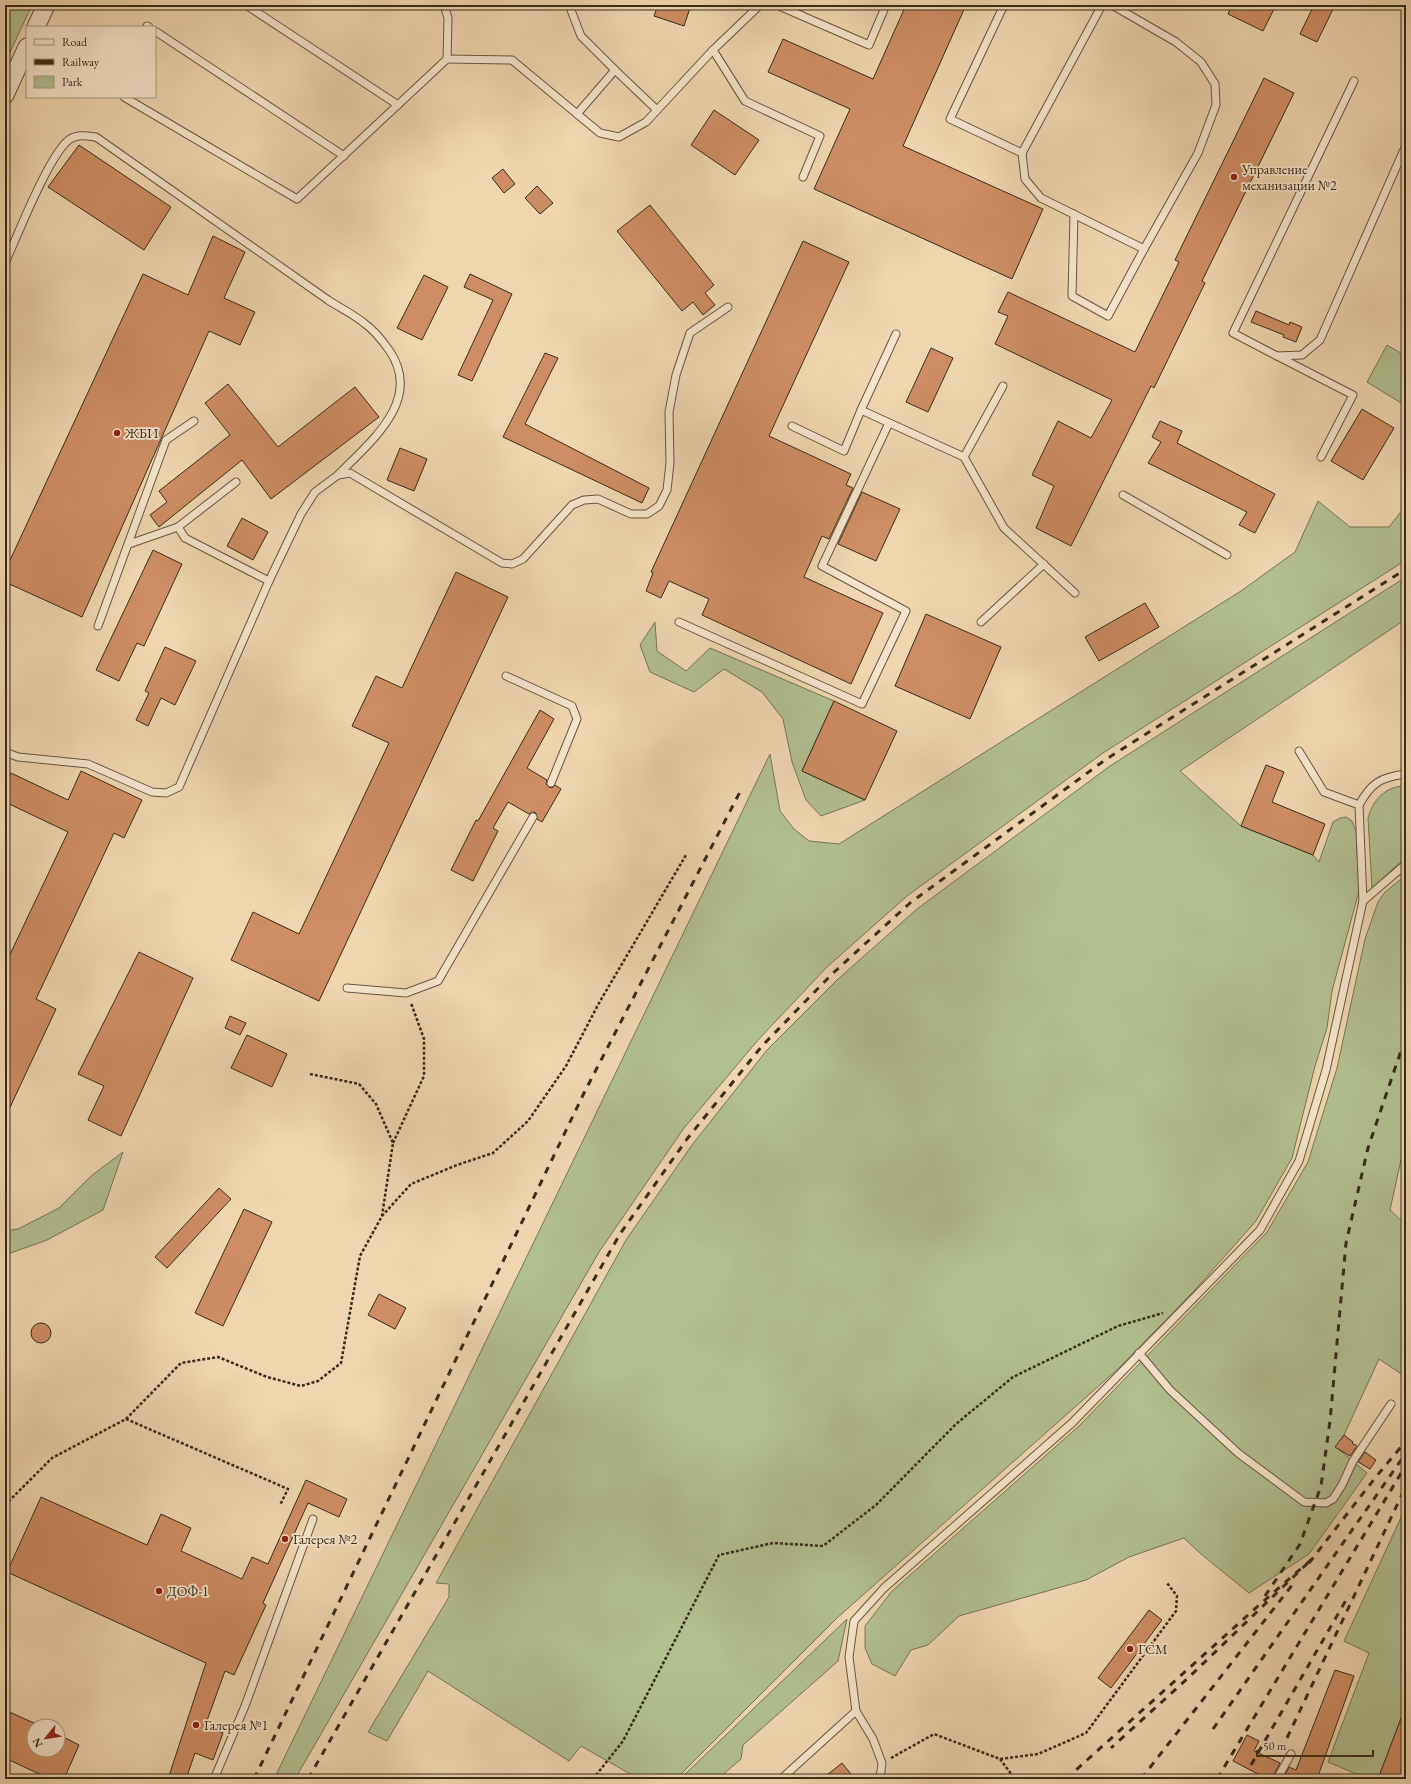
<svg xmlns="http://www.w3.org/2000/svg" width="1411" height="1784" font-family="'EB Garamond',serif">
	<rect width="100%" height="100%" fill="#efd6af"/>
	<filter id="stains"><feTurbulence type="fractalNoise" baseFrequency=".005" numOctaves="4"/><feColorMatrix values="0 0 0 0 .2 0 0 0 0 .09 0 0 0 0 .02 0 0 0 .5 -.17"/></filter>
	<radialGradient id="worn" r=".72"><stop offset=".6" stop-color="#630" stop-opacity="0"/><stop offset="1" stop-color="#630" stop-opacity=".3"/></radialGradient>
	<g fill="#b2bf90" stroke="#757656">
		<path d="M5,5H32L5,63Z"/>
		<path d="M1387,345L1406,356V406L1367,382Z"/>
		<path d="M1318,501L1350,527H1389L1406,505V560L1103,753L907,896L827,967L758,1040L684,1128L599,1252L295,1779H274L770,754L780,811L794,829L809,841L839,844L1241,591L1295,552Z"/>
		<path d="M1406,577V619L1180,771L1241,826L1313,855L1319,862L1333,822L1340,818L1346,817L1352,821L1356,831L1359,891L1332,991L1327,1028L1315,1066L1292,1158L1256,1221L1193,1292L1119,1368L837,1618L676,1779H629L632,1775L581,1746L569,1761L428,1671L387,1741L368,1732L449,1597V1584L436,1583L626,1240L692,1145L767,1050L837,980L917,909L1110,766Z"/>
		<path d="M655,622L657,651L686,671L710,648L834,701L802,771L865,800L821,816L806,800L792,762L783,719L762,692L724,669L694,692L650,672L640,645Z"/>
		<path d="M1406,786V857L1372,888L1368,818C1373,800 1385,786 1406,786Z"/>
		<path d="M1406,875V1137L1390,1210L1406,1225V1377L1379,1359L1344,1435L1336,1447L1367,1473L1309,1554L1249,1593L1201,1554L1184,1538L1129,1557L1086,1580L959,1616L928,1645L911,1650L895,1676L872,1664L865,1648V1626L892,1591L1079,1426L1267,1232L1308,1162L1337,1068L1365,939L1378,902L1385,892Z"/>
		<path d="M123,1152L103,1210L47,1240L5,1255V1231L18,1229L59,1208L91,1176Z"/>
		<path d="M1404,1511H1406V1705L1378,1779H1368L1328,1762L1369,1653L1344,1641Z"/>
		<path d="M847,1619L838,1661L743,1745L741,1759L718,1779H680Z"/>
	</g>
	<g fill="#ce8d62" stroke="#382c1b">
		<path d="M658,5H691L684,26L654,16Z"/>
		<path d="M906,5H966L903,146L1043,209L1012,279L814,189L850,109L768,72L783,39L873,79Z"/>
		<path d="M1232,5H1276L1263,31L1228,14Z"/>
		<path d="M1314,5H1335L1317,42L1300,34Z"/>
		<path d="M1264,78L1294,93L1202,281L1205,283L1154,388L1151,386L1071,546L1036,528L1054,486L1032,475L1058,421L1091,438L1112,400L995,344L1008,316L998,312L1008,292L1135,352L1179,262L1175,260Z"/>
		<path d="M714,110L759,140L735,175L691,145Z"/>
		<path d="M79,145L171,207L144,250L48,187Z"/>
		<path d="M503,169L515,184L504,193L492,178Z"/>
		<path d="M537,186L553,203L540,214L525,198Z"/>
		<path d="M650,205L714,285L705,293L715,305L703,315L693,302L682,311L617,231Z"/>
		<path d="M213,236L245,252L224,298L255,312L240,345L209,331L82,617L5,582V571L143,274L188,295Z"/>
		<path d="M803,241L849,262L769,436L851,474L846,485L853,488L829,539L822,536L804,577L883,613L851,684L702,615L709,599L669,581L661,598L646,591L653,573L651,572Z"/>
		<path d="M470,274L512,294L472,381L458,375L493,300L464,287Z"/>
		<path d="M424,275L448,287L422,340L397,328Z"/>
		<path d="M1256,311L1289,325L1290,322L1302,327L1296,342L1283,337L1284,335L1251,322Z"/>
		<path d="M931,348L953,358L928,412L906,402Z"/>
		<path d="M545,353L558,358L525,424L649,488L642,503L503,437Z"/>
		<path d="M228,384L278,447L355,387L379,417L271,499L242,460L159,527L150,515L167,502L159,491L230,435L205,403Z"/>
		<path d="M1362,409L1394,428L1363,480L1331,461Z"/>
		<path d="M1160,421L1182,431L1177,443L1275,494L1255,533L1239,525L1247,512L1148,463L1161,442L1152,437Z"/>
		<path d="M400,448L427,459L414,491L387,480Z"/>
		<path d="M862,492L900,509L876,561L838,544Z"/>
		<path d="M242,518L268,532L253,560L227,546Z"/>
		<path d="M153,550L182,564L144,646L137,643L119,681L96,670Z"/>
		<path d="M456,572L508,597L319,1001L231,960L253,912L299,934L389,743L352,726L376,676L402,688Z"/>
		<path d="M1145,603L1159,627L1099,661L1085,637Z"/>
		<path d="M926,614L1001,647L970,719L895,686Z"/>
		<path d="M165,647L196,661L175,705L161,698L148,726L136,720L149,693L145,691Z"/>
		<path d="M834,701L897,731L865,800L802,771Z"/>
		<path d="M540,710L554,719L527,768L547,780L546,784L549,787L552,788L555,785L561,789L542,822L537,819L536,813L533,812L529,814L508,802L493,828L498,831L473,881L451,870L476,820L478,821Z"/>
		<path d="M1266,765L1284,772L1272,802L1325,824L1313,855L1241,826Z"/>
		<path d="M81,771L142,800L124,838L114,833L36,999L56,1009L5,1118V965L68,832L5,802V786L11,773L68,800Z"/>
		<path d="M139,952L193,978L121,1136L88,1120L104,1086L78,1074Z"/>
		<path d="M230,1016L246,1023L240,1035L225,1028Z"/>
		<path d="M247,1035L287,1054L272,1087L231,1068Z"/>
		<path d="M219,1188L231,1199L167,1268L155,1257Z"/>
		<path d="M244,1209L272,1222L223,1326L195,1313Z"/>
		<path d="M379,1294L406,1308L395,1329L368,1315Z"/>
		<circle cx="41" cy="1333" r="10"/>
		<path d="M1344,1435L1353,1442L1352,1443L1357,1446L1350,1456L1335,1447Z"/>
		<path d="M1365,1452L1376,1460L1370,1469L1358,1462Z"/>
		<path d="M306,1480L347,1499L339,1517L308,1503L263,1603L266,1605L234,1675L225,1671L205,1726L223,1733L213,1760L195,1753L186,1779H168L206,1663L7,1572L41,1497L147,1545L161,1514L191,1528L181,1551L242,1579L252,1557L268,1564Z"/>
		<path d="M1149,1610L1162,1620L1111,1688L1098,1678Z"/>
		<path d="M1335,1670L1354,1676L1317,1779H1283L1289,1767L1296,1770Z"/>
		<path d="M1405,1708H1406V1779H1378Z"/>
		<path d="M5,1710L34,1723V1750H58V1734L79,1745L64,1779H50L5,1758Z"/>
		<path d="M1247,1735L1259,1741L1254,1751L1280,1763L1272,1779H1256L1258,1774L1233,1761Z"/>
		<path d="M842,1763L855,1779H822Z"/>
	</g>
	<g fill="none" stroke-linecap="round" stroke-linejoin="round">
		<g stroke="#665640" stroke-width="9">
			<g id="service">
				<path d="M246,5L398,105"/>
				<path d="M573,5L571,10L581,36L615,70L577,114"/>
				<path d="M777,5L869,45L886,5"/>
				<path d="M1004,5L950,119L1022,153L1102,5"/>
				<path d="M147,26L149,27"/>
				<path d="M155,31L344,156"/>
				<path d="M713,50L745,101L820,136L803,177"/>
				<path d="M447,59L512,60L600,133L619,137L646,122L713,50L760,5"/>
				<path d="M615,70L657,110"/>
				<path d="M1354,81L1233,333L1277,356L1302,355L1320,340L1406,145"/>
				<path d="M124,97L297,199L447,59L448,18L444,5"/>
				<path d="M1022,153L1025,179L1041,198L1144,249L1198,153L1216,105L1215,84L1201,62L1176,42L1112,5"/>
				<path d="M1074,214L1072,296L1108,316L1144,249"/>
				<path d="M5,263C17,237 50,152 70,139C78,134 88,136 96,137L328,300C340,308 353,314 364,323C374,330 382,340 389,350C424,400 370,442 338,475"/>
				<path d="M1277,356L1353,395L1321,457"/>
				<path d="M861,410L896,334"/>
				<path d="M792,426L844,451L861,410L964,457L1004,528L1075,593"/>
				<path d="M964,457L1003,386"/>
				<path d="M236,482L178,527L185,538L269,581"/>
				<path d="M1123,495L1227,555"/>
				<path d="M129,544L178,527"/>
				<path d="M679,622L862,704L906,611L822,566L889,423"/>
				<path d="M981,622L1044,564"/>
				<path d="M98,626L166,440L194,421"/>
				<path d="M506,676L572,706L577,719L551,783"/>
				<path d="M5,752L18,757L88,764L152,792L166,793L179,787L269,581L301,514L315,492L338,475L350,473L502,563L512,564L523,559L572,505L584,500L598,499L631,514H647L659,506L667,490L670,463L669,412L676,375L690,333L728,307"/>
				<path d="M1359,805C1371,783 1381,777 1406,774"/>
				<path d="M1363,901L1406,864"/>
				<path d="M347,988L406,993L438,981L533,817"/>
				<path d="M1139,1353L1170,1390L1238,1453L1304,1502L1326,1503L1333,1499L1342,1485L1353,1461L1391,1404"/>
				<path d="M214,1779L245,1706L313,1519"/>
				<path d="M781,1779L856,1711"/>
				<path d="M880,1779L882,1763L873,1739L856,1711L849,1657L854,1621L884,1588L1072,1423L1260,1230L1299,1161L1326,1070L1363,901L1359,805L1324,792L1299,751"/>
				<path d="M1277,1779L1291,1754"/>
			</g>
		</g>
		<g stroke="#665640" stroke-width="19">
			<g id="tertiary">
				<path d="M36,27L46,5"/>
				<path d="M5,95L27,47"/>
			</g>
		</g>
		<g stroke="#382c1b" stroke-width="2.5" stroke-dasharray="3 2" stroke-linecap="butt">
			<path d="M310,1074L359,1084L376,1104L393,1143L382,1216"/>
			<path d="M393,1143L424,1076V1039L411,1003"/>
			<path d="M126,1419L181,1363L218,1357L267,1377L301,1386L318,1381L341,1363L360,1256L382,1216L411,1184L457,1165L493,1153L528,1121L566,1066L599,1003L686,855"/>
			<path d="M5,1505L52,1458L126,1419L288,1489L280,1505"/>
			<path d="M891,1758L934,1734L1000,1759L1038,1754L1086,1733L1176,1611L1177,1596L1167,1583"/>
			<path d="M1000,1759L1015,1779"/>
			<path d="M593,1779L623,1741L719,1555L773,1543L823,1546L876,1505L956,1424L1013,1377L1118,1326L1163,1313"/>
		</g>
		<use href="#service" stroke="#f5e4cb" stroke-width="7"/>
		<use href="#tertiary" stroke="#f5e4cb" stroke-width="17"/>
		<g stroke="#382c1b" stroke-width="3" stroke-dasharray="7 7" stroke-linecap="butt">
			<path d="M1309,1563L1375,1478L1406,1441"/>
			<path d="M1265,1596L1300,1544L1321,1486L1330,1421L1346,1243L1368,1148L1406,1036"/>
			<path d="M1213,1729L1406,1453"/>
			<path d="M1287,1738L1406,1486"/>
			<path d="M1251,1765L1349,1595"/>
			<path d="M254,1779L584,1093L742,788"/>
			<path d="M308,1779L620,1234L687,1139L762,1046L832,974L910,903L1105,760L1406,569"/>
			<path d="M1066,1779L1258,1606L1312,1559L1187,1679L1111,1748"/>
			<path d="M1141,1779L1293,1584"/>
			<path d="M1217,1779L1406,1465"/>
		</g>
	</g>
	<g fill="#8f2418" stroke="#f5e4cb" stroke-width="1.5">
		<circle cx="1234" cy="177" r="4"/>
		<circle cx="117" cy="433" r="4"/>
		<circle cx="285" cy="1539" r="4"/>
		<circle cx="159" cy="1591" r="4"/>
		<circle cx="1130" cy="1649" r="4"/>
		<circle cx="196" cy="1725" r="4"/>
	</g>
	<g text-anchor="middle" dominant-baseline="central" stroke-width="3.5" stroke-linejoin="round" paint-order="stroke">
		<g font-size="14" fill="#382c1b" stroke="#f5e4cb" text-anchor="start">
			<text x="1242" y="169">Управление<tspan x="1242" dy="16">механизации №2</tspan></text>
			<text x="125" y="433">ЖБИ</text>
			<text x="293" y="1539">Галерея №2</text>
			<text x="167" y="1591">ДОФ-1</text>
			<text x="1138" y="1649">ГСМ</text>
			<text x="204" y="1725">Галерея №1</text>
		</g>
	</g>
	<rect width="1411" height="1784" fill="none" stroke="#efd6af" stroke-width="20"/>
	<rect x="6" y="6" width="1399" height="1772" fill="none" stroke="#382c1b" stroke-width="2"/>
	<rect x="10" y="10" width="1391" height="1764" fill="none" stroke="#382c1b"/>
	<rect x="26" y="26" width="130" height="72" fill="#f5e4cb" stroke="#a99a85"/>
	<rect x="34" y="39" width="20" height="6" fill="#f5e4cb" stroke="#a99a85"/>
	<text x="62" y="46" font-size="12" fill="#382c1b">Road</text>
	<rect x="34" y="59" width="20" height="6" fill="#382c1b" stroke="#a99a85"/>
	<text x="62" y="66" font-size="12" fill="#382c1b">Railway</text>
	<rect x="34" y="76" width="20" height="12" fill="#b2bf90" stroke="#a99a85"/>
	<text x="62" y="86" font-size="12" fill="#382c1b">Park</text>
	<g transform="translate(46 1738) rotate(240)"><circle r="19" fill="#f5e4cb" stroke="#a99a85"/>
	<path d="M0-3L7 15L0 10L-7 15Z" fill="#8f2418"/>
	<text y="-6" font-size="11" font-weight="bold" text-anchor="middle" fill="#382c1b">N</text>
	</g>
	<path d="M1257 1750v6h116v-6" fill="none" stroke="#382c1b" stroke-width="2"/>
	<text x="1263" y="1750" font-size="12" fill="#382c1b" stroke="#f5e4cb" stroke-width="3" paint-order="stroke">50 m</text>
	<rect width="100%" height="100%" filter="url(#stains)"/>
	<rect width="100%" height="100%" fill="url(#worn)"/>
</svg>
